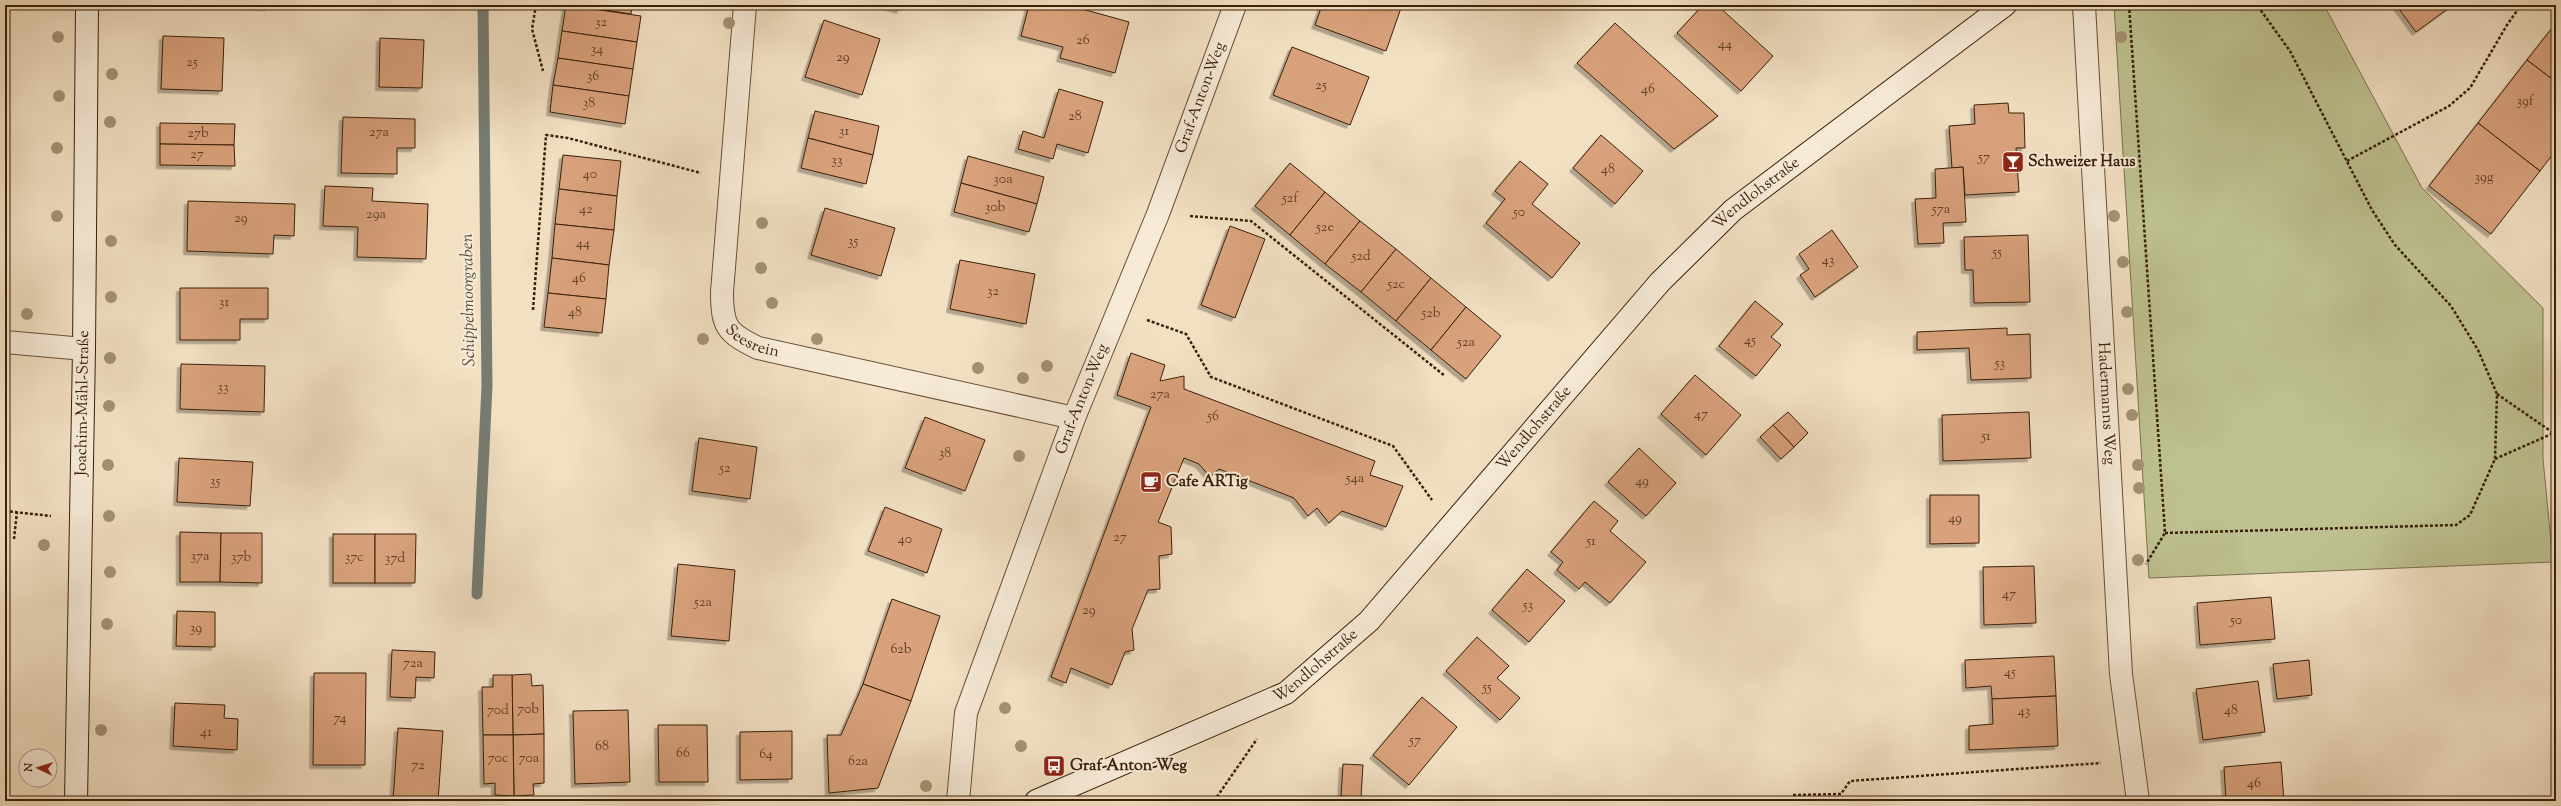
<svg xmlns="http://www.w3.org/2000/svg" width="2561" height="806" font-family="'Sorts Mill Goudy',serif">
	<defs>
		<filter id="shadow"><feDropShadow dx="-3.5" dy="3.5" stdDeviation="0" flood-color="#0004"/></filter>
	</defs>
	<rect width="100%" height="100%" fill="#f2e0c3"/>
	<filter id="stains"><feTurbulence type="fractalNoise" baseFrequency=".005" numOctaves="4"/><feColorMatrix values="0 0 0 0 .2 0 0 0 0 .09 0 0 0 0 .02 0 0 0 .5 -.17"/></filter>
	<radialGradient id="worn" r=".72"><stop offset=".6" stop-color="#630" stop-opacity="0"/><stop offset="1" stop-color="#630" stop-opacity=".3"/></radialGradient>
	<path fill="#bec191" stroke="#7c704d" d="M2114,5H2324L2422,188L2543,308V459L2553,562L2149,578Z"/>
	<g fill="none" stroke-linecap="round" stroke-linejoin="round">
		<path stroke="#757d73" stroke-width="11" d="M477,594L487,386L483,5"/>
	</g>
	<g fill="#d9a27c" stroke="#3a1f09" filter="url(#shadow)">
		<path d="M212,5H269V7Z"/>
		<path d="M566,5L641,16L637,42L562,31Z"/>
		<path d="M571,5H632L631,14Z"/>
		<path d="M884,5H902L900,10Z"/>
		<path d="M1029,5H1068L1129,22L1115,73L1060,58L1063,47L1021,36Z"/>
		<path d="M1322,5H1402L1386,51L1315,25Z"/>
		<path d="M1703,5H1717L1773,56L1741,91L1677,33Z"/>
		<path d="M2396,5H2453L2416,32Z"/>
		<path d="M824,20L880,39L862,95L805,77Z"/>
		<path d="M1615,23L1718,116L1674,149L1577,63Z"/>
		<path d="M2556,23V82L2527,60Z"/>
		<path d="M562,31L637,42L633,69L558,58Z"/>
		<path d="M163,36L224,38L222,91L161,89Z"/>
		<path d="M380,38L424,40L422,88L379,87Z"/>
		<path d="M1292,47L1369,77L1350,125L1273,95Z"/>
		<path d="M558,58L633,69L629,96L553,85Z"/>
		<path d="M2527,60L2556,82V150L2540,171L2478,123Z"/>
		<path d="M553,85L629,96L625,124L550,112Z"/>
		<path d="M1059,89L1103,102L1088,153L1057,144L1053,159L1018,149L1023,131L1044,138Z"/>
		<path d="M2008,103L2009,113H2024L2025,148H2016L2019,192L1965,195L1963,167L1952,168L1949,126L1975,124L1974,105Z"/>
		<path d="M815,111L879,126L873,155L808,138Z"/>
		<path d="M343,117L415,119V148H397V174L341,173Z"/>
		<path d="M160,123L235,124L234,145L160,144Z"/>
		<path d="M2478,123L2540,171L2491,234L2429,186Z"/>
		<path d="M1601,135L1643,171L1615,204L1573,168Z"/>
		<path d="M808,138L873,155L866,184L801,168Z"/>
		<path d="M160,144L234,145L235,166L160,165Z"/>
		<path d="M563,155L621,161L617,196L559,189Z"/>
		<path d="M968,156L1044,177L1037,204L961,183Z"/>
		<path d="M1520,161L1548,184L1532,204L1580,243L1552,278L1486,223L1505,199L1495,191Z"/>
		<path d="M1290,163L1325,192L1290,235L1255,206Z"/>
		<path d="M1963,167L1966,222L1943,223L1944,243L1918,244L1915,199L1936,198L1935,169Z"/>
		<path d="M961,183L1037,204L1029,232L954,212Z"/>
		<path d="M325,186L373,188L372,201L428,204L426,259L357,257L358,227L323,226Z"/>
		<path d="M559,189L617,196L614,230L555,224Z"/>
		<path d="M1325,192L1360,221L1325,264L1290,235Z"/>
		<path d="M188,201L295,204L294,236L274,235L273,254L187,251Z"/>
		<path d="M825,208L895,228L881,276L811,255Z"/>
		<path d="M1360,221L1396,249L1361,292L1325,264Z"/>
		<path d="M555,224L614,230L609,265L552,258Z"/>
		<path d="M1230,226L1265,239L1235,318L1201,305Z"/>
		<path d="M1832,230L1858,267L1815,297L1800,275L1809,269L1799,254Z"/>
		<path d="M2028,235L2030,302L1974,303L1973,270H1965L1964,237Z"/>
		<path d="M1396,249L1431,278L1396,321L1361,292Z"/>
		<path d="M552,258L609,265L606,299L548,293Z"/>
		<path d="M960,260L1035,274L1026,324L950,309Z"/>
		<path d="M1431,278L1466,307L1431,350L1396,321Z"/>
		<path d="M180,288H268V319H240V340H180Z"/>
		<path d="M548,293L606,299L602,333L544,327Z"/>
		<path d="M1755,301L1783,324L1771,337L1781,345L1756,376L1719,346Z"/>
		<path d="M1466,307L1501,336L1466,379L1431,350Z"/>
		<path d="M2007,328V335L2030,334L2031,378L1971,380L1969,348L1917,350V332Z"/>
		<path d="M1131,353L1165,365L1160,381L1184,376V389L1375,461L1370,475L1403,486L1386,527L1342,511L1329,523L1317,508L1308,516L1294,498L1219,469L1210,477L1199,464L1184,458L1158,522L1171,527L1172,554L1159,556L1160,589L1148,590L1132,629L1134,650L1125,652L1112,685L1071,668L1066,683L1051,677L1151,407L1117,395Z"/>
		<path d="M181,364L265,366L264,412L180,409Z"/>
		<path d="M1695,375L1741,415L1706,455L1661,414Z"/>
		<path d="M1788,412L1808,433L1794,447L1773,425Z"/>
		<path d="M2029,412L2031,458L1943,461L1942,415Z"/>
		<path d="M925,417L985,440L965,491L905,468Z"/>
		<path d="M1773,425L1794,447L1781,459L1760,437Z"/>
		<path d="M699,438L757,447L750,499L692,491Z"/>
		<path d="M1639,448L1676,483L1646,516L1608,482Z"/>
		<path d="M179,458L253,462L250,506L177,502Z"/>
		<path d="M1930,495H1979V543L1930,544Z"/>
		<path d="M1594,501L1618,521L1610,531L1646,562L1610,603L1585,582L1579,589L1557,570L1563,562L1551,552Z"/>
		<path d="M885,507L942,529L927,573L868,551Z"/>
		<path d="M180,532L221,533L220,582H180Z"/>
		<path d="M221,533H262V583L220,582Z"/>
		<rect x="333" y="534" width="42" height="49"/>
		<path d="M375,534H416L415,583H375Z"/>
		<path d="M678,564L735,570L729,641L671,636Z"/>
		<path d="M2034,566L2036,623L1984,625L1983,567Z"/>
		<path d="M1527,569L1565,601L1529,642L1492,610Z"/>
		<path d="M2271,597L2275,639L2200,645L2197,603Z"/>
		<path d="M892,599L940,616L911,701L863,684Z"/>
		<path d="M177,611L215,612V647L176,646Z"/>
		<path d="M1477,637L1509,666L1497,678L1520,698L1500,720L1446,671Z"/>
		<path d="M392,650L435,652L434,678L416,677L415,698L390,697Z"/>
		<path d="M2054,656L2056,696L1992,699L1991,686L1966,688L1965,660Z"/>
		<path d="M2309,660L2312,695L2277,699L2273,664Z"/>
		<path d="M314,673H366L365,765H313Z"/>
		<path d="M531,674L532,686L543,685L544,734L513,735L512,675Z"/>
		<path d="M493,675H512L513,735H483L482,687H493Z"/>
		<path d="M2258,681L2265,732L2203,740L2196,689Z"/>
		<path d="M863,684L911,701L878,788L829,793L827,735H841Z"/>
		<path d="M2056,696L2058,746L1969,750V726L1993,724L1992,699Z"/>
		<path d="M1422,697L1457,727L1409,785L1373,755Z"/>
		<path d="M175,703L225,705L224,718L238,719L237,750L173,746Z"/>
		<path d="M628,710L630,782L575,784L573,711Z"/>
		<path d="M658,725H707L708,782H659Z"/>
		<path d="M398,728L443,731L438,801H393Z"/>
		<path d="M792,731V779L740,780V732Z"/>
		<path d="M544,734V783L533,784L534,795L514,796L513,735Z"/>
		<path d="M483,735H513L514,796L495,795V783L484,784Z"/>
		<path d="M2281,762L2284,801H2226L2224,767Z"/>
		<path d="M1343,764L1363,765L1361,797L1341,796Z"/>
	</g>
	<g fill="none" stroke-linecap="round" stroke-linejoin="round">
		<g stroke="#684f38" stroke-width="24">
			<g id="street">
				<path id="s1" d="M745,5L722,292C722,327 727,333 758,348L1074,418"/>
				<path id="s2" d="M2084,5L2121,674L2138,801"/>
				<path d="M5,342L84,349"/>
				<path id="s3" d="M958,801L966,713L1074,418L1158,214L1235,5"/>
			</g>
		</g>
		<g stroke="#3a1f09" stroke-width="24">
			<g id="secondary">
				<path id="s4" d="M76,801L84,349L87,5"/>
				<path id="s5" d="M1036,801L1286,693L1369,621L1660,282L1733,210L2005,5"/>
			</g>
		</g>
		<g stroke="#3a1f09" stroke-width="2.5" stroke-dasharray="3 2" stroke-linecap="butt">
			<path d="M536,5L532,29L543,71"/>
			<path d="M2129,5L2165,533L2146,564"/>
			<path d="M2347,161L2449,106L2470,88L2507,25L2521,5"/>
			<path d="M1190,216L1251,221L1445,376"/>
			<path d="M533,310L546,135L568,138L701,173"/>
			<path d="M1147,320L1186,334L1211,377L1393,446L1432,500"/>
			<path d="M2497,394L2552,432"/>
			<path d="M2495,459L2556,432"/>
			<path d="M5,511L51,516"/>
			<path d="M2165,533L2456,525L2470,515L2495,459L2497,394L2478,350L2451,306L2395,245L2372,210L2290,51L2257,5"/>
			<path d="M14,539L17,512"/>
			<path d="M1793,795L1841,794L1850,781L2101,763"/>
			<path d="M1214,801L1257,739"/>
		</g>
		<use href="#street" stroke="#f7ebd8" stroke-width="22"/>
		<use href="#secondary" stroke="#f7ebd8" stroke-width="22"/>
	</g>
	<g fill="#a39173">
		<circle cx="729" cy="23" r="6"/>
		<circle cx="58" cy="37" r="6"/>
		<circle cx="2121" cy="37" r="6"/>
		<circle cx="112" cy="74" r="6"/>
		<circle cx="59" cy="96" r="6"/>
		<circle cx="110" cy="122" r="6"/>
		<circle cx="57" cy="148" r="6"/>
		<circle cx="57" cy="216" r="6"/>
		<circle cx="2114" cy="216" r="6"/>
		<circle cx="762" cy="223" r="6"/>
		<circle cx="111" cy="241" r="6"/>
		<circle cx="2123" cy="262" r="6"/>
		<circle cx="761" cy="268" r="6"/>
		<circle cx="111" cy="297" r="6"/>
		<circle cx="772" cy="303" r="6"/>
		<circle cx="2127" cy="312" r="6"/>
		<circle cx="27" cy="314" r="6"/>
		<circle cx="703" cy="339" r="6"/>
		<circle cx="817" cy="339" r="6"/>
		<circle cx="110" cy="358" r="6"/>
		<circle cx="1047" cy="366" r="6"/>
		<circle cx="978" cy="368" r="6"/>
		<circle cx="1023" cy="378" r="6"/>
		<circle cx="2128" cy="389" r="6"/>
		<circle cx="109" cy="406" r="6"/>
		<circle cx="2132" cy="415" r="6"/>
		<circle cx="1019" cy="456" r="6"/>
		<circle cx="108" cy="465" r="6"/>
		<circle cx="2138" cy="465" r="6"/>
		<circle cx="2139" cy="488" r="6"/>
		<circle cx="109" cy="516" r="6"/>
		<circle cx="44" cy="545" r="6"/>
		<circle cx="2138" cy="560" r="6"/>
		<circle cx="110" cy="572" r="6"/>
		<circle cx="107" cy="624" r="6"/>
		<circle cx="1005" cy="708" r="6"/>
		<circle cx="101" cy="730" r="6"/>
		<circle cx="1021" cy="746" r="6"/>
		<circle cx="926" cy="786" r="6"/>
	</g>
	<defs>
		<g id="bar-square" transform="scale(1.15)"><rect x="-9" y="-9" width="18" height="18" rx="4" fill="#8f2418" stroke="#f7ebd8"/><path d="M-6-5H6L.8 .8V4.5H3.5V6h-7V4.5H-.8V.8Z" fill="#fff"/></g>
		<g id="cafe-square" transform="scale(1.15)"><rect x="-9" y="-9" width="18" height="18" rx="4" fill="#8f2418" stroke="#f7ebd8"/><path d="M-5.5-4.5H6V0H3Q3 3.5 0 3.5H-2.5Q-5.5 3.5-5.5 0ZM3-3.2v2h1.7v-2ZM-6 4.5H4V6H-6Z" fill="#fff"/></g>
		<g id="bus-square" transform="scale(1.15)"><rect x="-9" y="-9" width="18" height="18" rx="4" fill="#8f2418" stroke="#f7ebd8"/><path d="M-5-6H5V4H4V6H2V4H-2V6H-4V4H-5ZM-3.5-4V0h7V-4ZM-3.5 1.2v1.5H-2V1.2ZM2 1.2v1.5H3.5V1.2Z" fill="#fff"/></g>
	</defs>
	<g fill-rule="evenodd">
		<use href="#bar-square" x="2013" y="162"/>
		<use href="#cafe-square" x="1151" y="482"/>
		<use href="#bus-square" x="1054" y="766"/>
	</g>
	<g text-anchor="middle" dominant-baseline="central" stroke-width="4" stroke-linejoin="round" paint-order="stroke">
		<g font-size="14" fill="#624026">
			<text x="601" y="23">32</text>
			<text x="1083" y="41">26</text>
			<text x="1725" y="45">44</text>
			<text x="597" y="50">34</text>
			<text x="843" y="58">29</text>
			<text x="192" y="63">25</text>
			<text x="593" y="77">36</text>
			<text x="1321" y="86">25</text>
			<text x="1648" y="90">46</text>
			<text x="2525" y="102">39f</text>
			<text x="589" y="104">38</text>
			<text x="1075" y="117">28</text>
			<text x="844" y="132">31</text>
			<text x="379" y="133">27a</text>
			<text x="198" y="134">27b</text>
			<text x="197" y="155">27</text>
			<text x="1984" y="158">57</text>
			<text x="837" y="161">33</text>
			<text x="1608" y="170">48</text>
			<text x="590" y="175">40</text>
			<text x="2484" y="178">39g</text>
			<text x="1003" y="180">30a</text>
			<text x="1290" y="199">52f</text>
			<text x="995" y="208">30b</text>
			<text x="586" y="210">42</text>
			<text x="1941" y="210">57a</text>
			<text x="1519" y="213">50</text>
			<text x="376" y="215">29a</text>
			<text x="241" y="219">29</text>
			<text x="1325" y="228">52e</text>
			<text x="853" y="242">35</text>
			<text x="583" y="244">44</text>
			<text x="1997" y="253">55</text>
			<text x="1361" y="257">52d</text>
			<text x="1828" y="261">43</text>
			<text x="579" y="279">46</text>
			<text x="1396" y="285">52c</text>
			<text x="993" y="292">32</text>
			<text x="224" y="303">31</text>
			<text x="575" y="313">48</text>
			<text x="1431" y="314">52b</text>
			<text x="1750" y="341">45</text>
			<text x="1466" y="343">52a</text>
			<text x="2000" y="364">53</text>
			<text x="223" y="388">33</text>
			<text x="1160" y="395">27a</text>
			<text x="1701" y="415">47</text>
			<text x="1213" y="417">56</text>
			<text x="1986" y="437">51</text>
			<text x="945" y="454">38</text>
			<text x="725" y="469">52</text>
			<text x="1355" y="479">54a</text>
			<text x="215" y="482">35</text>
			<text x="1642" y="482">49</text>
			<text x="1955" y="519">49</text>
			<text x="1120" y="538">27</text>
			<text x="905" y="540">40</text>
			<text x="1591" y="542">51</text>
			<text x="200" y="557">37a</text>
			<text x="241" y="558">37b</text>
			<text x="354" y="558">37c</text>
			<text x="395" y="559">37d</text>
			<text x="2009" y="595">47</text>
			<text x="703" y="603">52a</text>
			<text x="1528" y="606">53</text>
			<text x="1089" y="611">29</text>
			<text x="2236" y="621">50</text>
			<text x="196" y="629">39</text>
			<text x="901" y="650">62b</text>
			<text x="413" y="664">72a</text>
			<text x="2010" y="673">45</text>
			<text x="1487" y="688">55</text>
			<text x="528" y="710">70b</text>
			<text x="498" y="711">70d</text>
			<text x="2231" y="711">48</text>
			<text x="2024" y="712">43</text>
			<text x="340" y="719">74</text>
			<text x="206" y="733">41</text>
			<text x="1415" y="741">57</text>
			<text x="602" y="747">68</text>
			<text x="683" y="754">66</text>
			<text x="766" y="755">64</text>
			<text x="498" y="759">70c</text>
			<text x="529" y="759">70a</text>
			<text x="858" y="762">62a</text>
			<text x="418" y="766">72</text>
			<text x="2254" y="784">46</text>
		</g>
		<g font-size="16" fill="#3a1f09" stroke="#f7ebd8">
			<text stroke="none"><textPath href="#s3" startOffset="747">Graf-Anton-Weg</textPath></text>
			<text stroke="none"><textPath href="#s5" startOffset="960">Wendlohstraße</textPath></text>
			<text stroke="none"><textPath href="#s1" startOffset="353">Seesrein</textPath></text>
			<text stroke="none"><textPath href="#s3" startOffset="423">Graf-Anton-Weg</textPath></text>
			<text stroke="none"><textPath href="#s4" startOffset="398">Joachim-Mähl-Straße</textPath></text>
			<text stroke="none"><textPath href="#s2" startOffset="399">Hadermanns Weg</textPath></text>
			<text stroke="none"><textPath href="#s5" startOffset="636">Wendlohstraße</textPath></text>
			<text stroke="none"><textPath href="#s5" startOffset="312">Wendlohstraße</textPath></text>
		</g>
		<g font-size="16" font-weight="bold" fill="#3a1f09" stroke="#f7ebd8" text-anchor="start">
			<text x="2028" y="162">Schweizer Haus</text>
			<text x="1166" y="482">Cafe ARTig</text>
			<text x="1070" y="766">Graf-Anton-Weg</text>
		</g>
		<g font-size="17" font-style="italic" fill="#574e3e" stroke="#f7ebd8">
			<text transform="translate(469 300) rotate(-91)">Schippelmoorgraben</text>
		</g>
	</g>
	<rect width="2561" height="806" fill="none" stroke="#f2e0c3" stroke-width="20"/>
	<rect x="6" y="6" width="2549" height="794" fill="none" stroke="#3a1f09" stroke-width="2"/>
	<rect x="10" y="10" width="2541" height="786" fill="none" stroke="#3a1f09"/>
	<g transform="translate(38 768) rotate(274)"><circle r="19" fill="#f7ebd8" stroke="#ab9985"/>
	<path d="M0-3L7 15L0 10L-7 15Z" fill="#8f2418"/>
	<text y="-6" font-size="11" font-weight="bold" text-anchor="middle" fill="#3a1f09">N</text>
	</g>
	<rect width="100%" height="100%" filter="url(#stains)"/>
	<rect width="100%" height="100%" fill="url(#worn)"/>
</svg>
